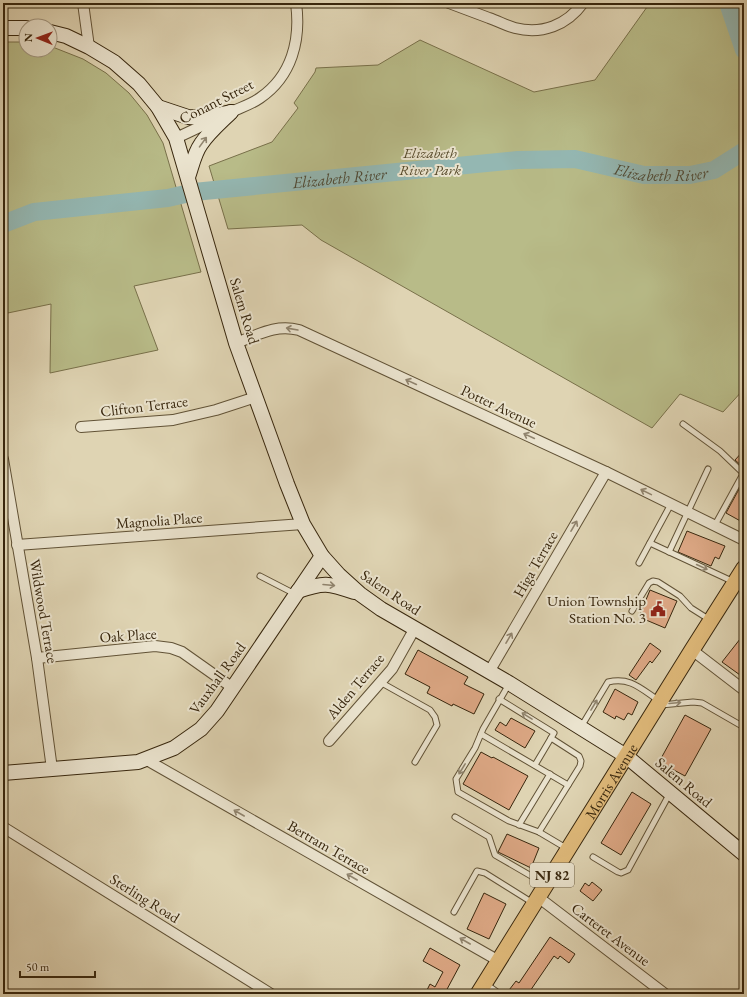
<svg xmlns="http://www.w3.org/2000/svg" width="747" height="997" font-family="'EB Garamond',serif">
	<rect width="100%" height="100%" fill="#dfd4b3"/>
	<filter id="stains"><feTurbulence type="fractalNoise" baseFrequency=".005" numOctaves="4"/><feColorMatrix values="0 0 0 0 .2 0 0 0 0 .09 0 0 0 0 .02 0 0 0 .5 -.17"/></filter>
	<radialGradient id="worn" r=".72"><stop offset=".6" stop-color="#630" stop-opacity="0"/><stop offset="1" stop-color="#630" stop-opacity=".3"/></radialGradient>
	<g fill="#b8bb88" stroke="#78704a">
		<path d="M648,3H744V389L723,412L680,394L652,428L321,240L302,225L228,229L209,166L272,142L298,108L294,103L315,72L316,68L378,65L420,40L534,92L595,80L647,7Z"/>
		<path d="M3,42H26V50H50V46L83,59L106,73L129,93L147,115L163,143L201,272L134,286L158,350L50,373L51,304L3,314Z"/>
	</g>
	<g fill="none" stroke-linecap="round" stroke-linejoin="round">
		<g stroke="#94b7b2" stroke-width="18">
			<path d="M728,3L744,50"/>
			<path id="s1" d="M3,224L34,212L168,198L194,192L518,160L575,159L644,175H690L714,170L744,151"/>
		</g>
	</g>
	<g fill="#dda885" stroke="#37260d">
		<path d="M744,450V468L735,460Z"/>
		<path d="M744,480V523L726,513Z"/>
		<path d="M687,531L725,546L719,559L715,557L711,566L678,552Z"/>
		<path d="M650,590L677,601L665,628L639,617Z"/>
		<path d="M744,634V669L740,675L722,662Z"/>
		<path d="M650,643L661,651L652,663L650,661L636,680L629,675Z"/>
		<path d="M418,650L468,677L464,684L484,694L474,714L453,704L452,706L427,693L430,687L405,674Z"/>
		<path d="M615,689L638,702L632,715L628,713L624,720L616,716L615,719L603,712Z"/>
		<path d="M685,715L711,729L685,776L659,762Z"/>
		<path d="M511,718L535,731L525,748L495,730L500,722L506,726Z"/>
		<path d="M481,752L492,758L493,757L528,776L509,810L463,784Z"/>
		<path d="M632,792L651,804L621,855L601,843Z"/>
		<path d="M507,834L539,848L531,868L498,852Z"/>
		<path d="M592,882L602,890L593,901L580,891L585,883L589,886Z"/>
		<path d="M484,893L506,904L489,939L467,929Z"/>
		<path d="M550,937L575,954L569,963L560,956L558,959L554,956L528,994H506L516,981L519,983Z"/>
		<path d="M430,948L460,965L445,993L447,994H425L430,984L435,987L443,972L423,961Z"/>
	</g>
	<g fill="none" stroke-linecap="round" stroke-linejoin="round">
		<g stroke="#615236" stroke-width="7">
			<g id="lane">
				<path d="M743,413L744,414"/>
				<path d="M683,424L720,451L744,474"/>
				<path d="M715,525L743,474"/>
				<path d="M650,543L734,582"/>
				<path d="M669,552L708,469"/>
				<path d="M639,563L671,504"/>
				<path d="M260,576L295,594"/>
				<path d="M632,611L649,583L653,581L658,582L680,596L691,608L710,620"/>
				<path d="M380,682L430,710L435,717L437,725L415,762"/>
				<path d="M509,684L483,729L475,748L456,779L458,792L509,821L539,832L566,848"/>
				<path d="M499,699L554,733L535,765"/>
				<path d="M661,705L693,702L702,703L742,726L744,724"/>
				<path d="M581,727L608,682C630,677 640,688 658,700"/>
				<path d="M481,734L568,785"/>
				<path d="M455,817L489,837L495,855L545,884"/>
				<path d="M519,825L550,774"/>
				<path d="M539,832L580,766L581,761L579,756L551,738"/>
				<path d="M593,857L618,872L621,873L628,870L670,793"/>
				<path d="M454,912L477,871L485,873L533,903"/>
				<path d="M486,984L500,994"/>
			</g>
		</g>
		<g stroke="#615236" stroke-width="12">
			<g id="street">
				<path d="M83,3L89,47"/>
				<path d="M449,3C462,8 476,13 489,18C498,21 507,26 515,28C542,35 567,25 583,3"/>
				<path d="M176,138C194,130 211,121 229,113C239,108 250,105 260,98C292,76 301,40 296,3"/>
				<path d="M236,343C258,335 275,324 299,330L606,472L744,540"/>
				<path d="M81,427L173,420L216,410L256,397"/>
				<path d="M3,459L37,658L52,769"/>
				<path d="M17,545L303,524"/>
				<path d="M692,650L744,690"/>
				<path d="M37,658L155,646L171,648L182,652L233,688"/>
				<path d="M489,672L606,472"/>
				<path d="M329,741L392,669L415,628"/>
				<path d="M145,759L499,961"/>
				<path d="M3,827L271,994"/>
				<path d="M538,897L665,994"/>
			</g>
		</g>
		<g stroke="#37260d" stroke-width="16">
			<g id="secondary">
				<path d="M3,28H26"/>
				<path d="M50,32L66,36L89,47L114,62L139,84L158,107L176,138L236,343L287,484L303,524L322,556L339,575L360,594L381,609L509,683L626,756L744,854"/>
				<path d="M158,107L188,117L203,118L231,112"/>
				<path d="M188,177C192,166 194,154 201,144C209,132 221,122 231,112"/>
				<path d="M298,591C324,582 328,583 354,592"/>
				<path d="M3,773L138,762L174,748L201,729L217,711L322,556"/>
			</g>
		</g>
		<g stroke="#37260d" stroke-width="17">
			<g id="primary">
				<path id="s2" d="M478,994L692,650L744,568"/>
			</g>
		</g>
		<use href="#lane" stroke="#eae3ce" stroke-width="5"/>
		<use href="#street" stroke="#eae3ce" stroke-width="10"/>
		<use href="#secondary" stroke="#eae3ce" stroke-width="14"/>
		<use href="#primary" stroke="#e0ba7a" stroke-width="15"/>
	</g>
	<defs><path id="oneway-shaft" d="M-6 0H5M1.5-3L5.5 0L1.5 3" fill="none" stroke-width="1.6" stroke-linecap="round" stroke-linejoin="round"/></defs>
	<g stroke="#90846e">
		<use href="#oneway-shaft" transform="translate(203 142) rotate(-54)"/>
		<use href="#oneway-shaft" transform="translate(292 329) rotate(-170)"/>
		<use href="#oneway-shaft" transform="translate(411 382) rotate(-155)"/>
		<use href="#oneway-shaft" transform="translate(529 436) rotate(-155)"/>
		<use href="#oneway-shaft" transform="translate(646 492) rotate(-154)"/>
		<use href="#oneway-shaft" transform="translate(574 526) rotate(-60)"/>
		<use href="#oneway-shaft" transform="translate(702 567) rotate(25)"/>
		<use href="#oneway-shaft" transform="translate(329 585) rotate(5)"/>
		<use href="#oneway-shaft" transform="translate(509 638) rotate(-60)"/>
		<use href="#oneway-shaft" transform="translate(675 703) rotate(-5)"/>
		<use href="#oneway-shaft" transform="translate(594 705) rotate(-59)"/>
		<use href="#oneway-shaft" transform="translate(527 716) rotate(-148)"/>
		<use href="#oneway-shaft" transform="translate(462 769) rotate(122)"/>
		<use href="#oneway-shaft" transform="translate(239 813) rotate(-150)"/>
		<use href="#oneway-shaft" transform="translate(352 877) rotate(-150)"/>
		<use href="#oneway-shaft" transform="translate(465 941) rotate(-150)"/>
	</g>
	<defs>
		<g id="civic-bare" transform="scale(1.2)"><path d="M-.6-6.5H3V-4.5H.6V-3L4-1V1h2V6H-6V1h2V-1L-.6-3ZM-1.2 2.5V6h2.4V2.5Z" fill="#8f2418" stroke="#eae3ce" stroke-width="2.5" paint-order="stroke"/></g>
	</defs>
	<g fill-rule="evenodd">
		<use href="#civic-bare" x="658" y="609"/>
	</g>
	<g text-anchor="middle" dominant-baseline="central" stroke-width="4" stroke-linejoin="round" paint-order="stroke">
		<rect fill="#eae3ce" stroke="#6d5f47" stroke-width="1" x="530" y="863" width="44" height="24" rx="3"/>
		<g font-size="14" font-weight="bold" fill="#37260d">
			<text x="552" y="875">NJ 82</text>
		</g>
		<g font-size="15" fill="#37260d" stroke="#eae3ce">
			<text transform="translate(216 101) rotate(-27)">Conant Street</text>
			<text transform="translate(245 311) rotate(73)">Salem Road</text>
			<text transform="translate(144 406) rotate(-7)">Clifton Terrace</text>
			<text transform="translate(499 406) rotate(25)">Potter Avenue</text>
			<text transform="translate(159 520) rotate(-4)">Magnolia Place</text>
			<text transform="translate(535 564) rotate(-60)">Higa Terrace</text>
			<text transform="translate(391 592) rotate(34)">Salem Road</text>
			<text transform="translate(44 611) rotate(80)">Wildwood Terrace</text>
			<text transform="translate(128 635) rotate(-4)">Oak Place</text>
			<text transform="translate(217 678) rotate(-54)">Vauxhall Road</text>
			<text transform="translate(355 686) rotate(-50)">Alden Terrace</text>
			<text stroke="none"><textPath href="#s2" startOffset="251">Morris Avenue</textPath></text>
			<text transform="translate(684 782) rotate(40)">Salem Road</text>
			<text transform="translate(329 847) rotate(30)">Bertram Terrace</text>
			<text transform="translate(145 898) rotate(32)">Sterling Road</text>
			<text transform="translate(611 934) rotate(37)">Carteret Avenue</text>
		</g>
		<g font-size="15" font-style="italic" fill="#574b2c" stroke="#eae3ce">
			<text x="430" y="152">Elizabeth<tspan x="430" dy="17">River Park</tspan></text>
		</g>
		<g font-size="15" fill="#37260d" stroke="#eae3ce" text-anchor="end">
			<text x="646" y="600">Union Township<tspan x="646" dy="17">Station No. 3</tspan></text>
		</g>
		<g font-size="16" font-style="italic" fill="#4e4a36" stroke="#eae3ce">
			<text stroke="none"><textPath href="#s1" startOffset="665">Elizabeth River</textPath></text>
			<text stroke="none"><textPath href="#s1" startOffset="341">Elizabeth River</textPath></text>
		</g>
	</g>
	<rect width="747" height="997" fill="none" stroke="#dfd4b3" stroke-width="16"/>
	<rect x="4" y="4" width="739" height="989" fill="none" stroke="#37260d" stroke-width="2"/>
	<rect x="8" y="8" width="731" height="981" fill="none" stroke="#37260d"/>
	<g transform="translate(38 38) rotate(271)"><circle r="19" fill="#eae3ce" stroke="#a29781"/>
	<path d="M0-3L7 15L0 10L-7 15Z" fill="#8f2418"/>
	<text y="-6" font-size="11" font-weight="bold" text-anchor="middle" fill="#37260d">N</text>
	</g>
	<path d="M20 971v6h75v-6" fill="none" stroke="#37260d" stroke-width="2"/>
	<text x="26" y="971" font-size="12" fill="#37260d" stroke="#eae3ce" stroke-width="3" paint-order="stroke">50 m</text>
	<rect width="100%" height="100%" filter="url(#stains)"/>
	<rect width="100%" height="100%" fill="url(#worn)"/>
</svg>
